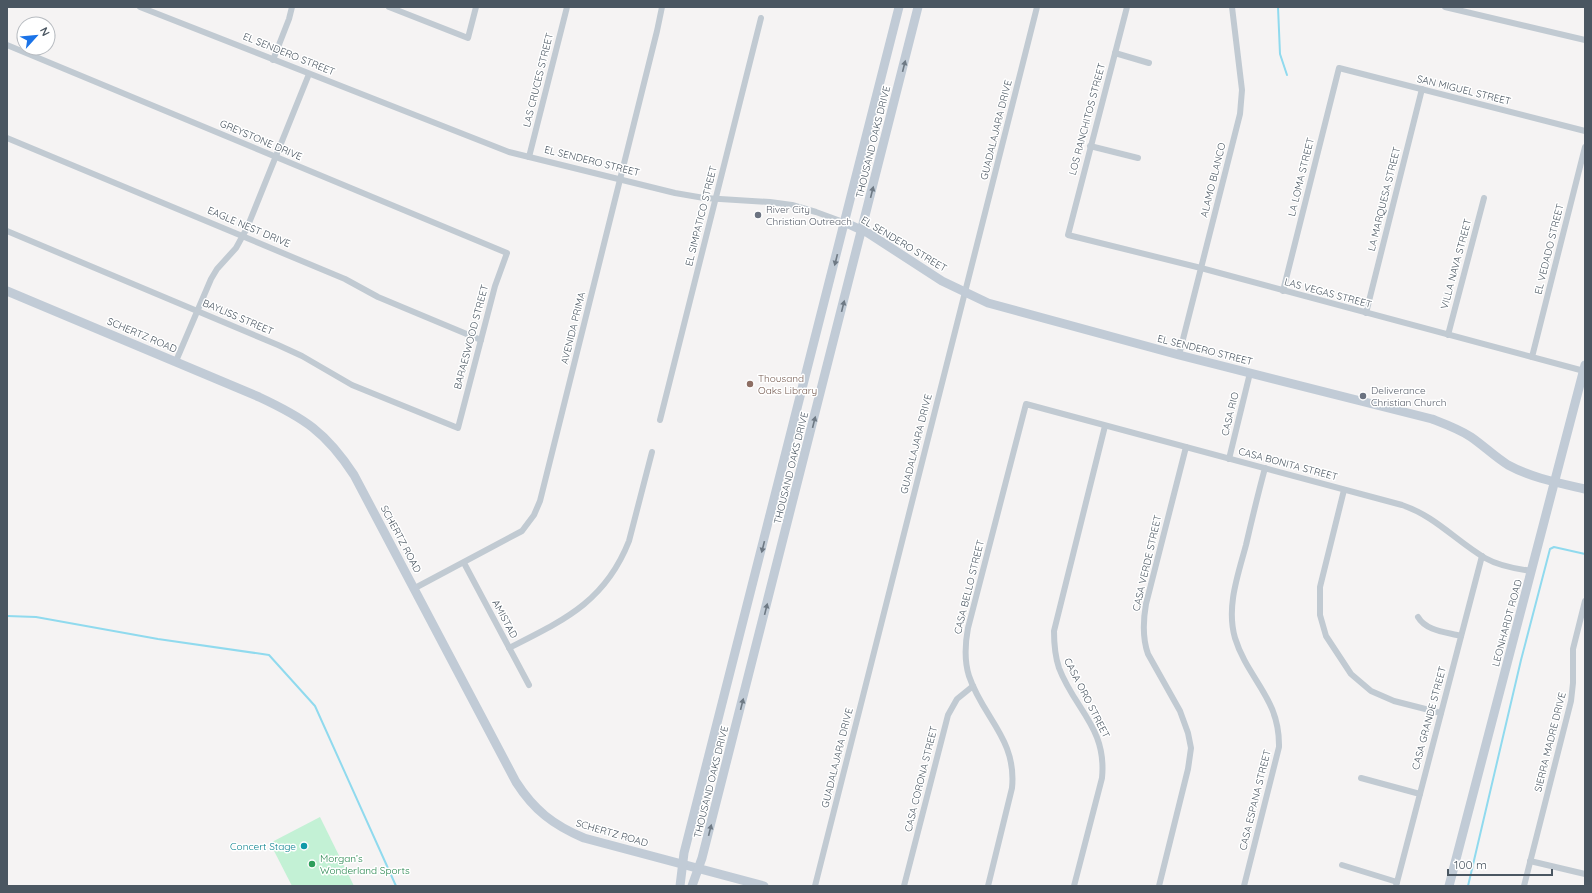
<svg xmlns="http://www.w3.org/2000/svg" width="1592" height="893" font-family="Quicksand,sans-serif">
	<rect width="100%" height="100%" fill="#f5f3f3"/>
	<path fill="#c3f1d5" d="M320,817L354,886H292L270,843Z"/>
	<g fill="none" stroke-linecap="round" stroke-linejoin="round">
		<g stroke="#90daee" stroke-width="2">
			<path d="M1278,7L1280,54L1287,75"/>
			<path d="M7,616L36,617L158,639L269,655L315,706L396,886"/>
			<path d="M1468,886L1521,660L1550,549L1554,547L1585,554"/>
		</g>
		<g stroke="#c1cad2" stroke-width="6">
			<path d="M140,7L509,152L675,193L704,198L770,202L792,205L816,212L846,223"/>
			<path d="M389,7L468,38L476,7"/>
			<path d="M1127,7L1068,235L1201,268L1584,371"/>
			<path d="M1445,7L1585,40"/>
			<path d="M7,45L507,253L495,286L458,428L352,385L302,356L278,345L7,231"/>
			<path d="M1115,53L1149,63"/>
			<path d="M273,60L289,19L292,7"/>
			<path d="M7,138L345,279L378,297L481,340"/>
			<path d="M1090,146L1138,158"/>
			<path d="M529,157L567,7"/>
			<path d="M1283,291L1339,68L1585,131"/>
			<path d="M1366,313L1422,89"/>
			<path d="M1448,335L1484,198"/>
			<path d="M1179,355L1240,114L1242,90L1232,7"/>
			<path d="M1532,357L1585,147"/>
			<path d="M176,361L211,279L217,269L236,248L247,228L309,74"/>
			<path d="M660,420L761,18"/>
			<path d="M1229,459L1250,373"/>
			<path d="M1344,490L1320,587V615L1326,636L1351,674L1371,691L1394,701L1441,713"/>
			<path d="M464,563L529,685"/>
			<path d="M415,588L522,531L534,515L540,501L657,31L662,7"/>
			<path d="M1418,617C1426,631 1446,632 1461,636"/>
			<path d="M509,648C564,620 605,602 629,541L652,452"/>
			<path d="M1361,778L1420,794"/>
			<path d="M1530,861L1585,874"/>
			<path d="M1342,865L1397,882"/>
			<path d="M815,886L1037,7"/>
			<path d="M904,886L948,715L957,699L973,686"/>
			<path d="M988,886L1012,788C1017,739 983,718 969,676C964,660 965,644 968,628L1026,404L1402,505C1435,516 1456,541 1485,558C1499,566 1516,569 1532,571"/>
			<path d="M1074,886L1102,778C1107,728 1075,710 1059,668C1055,656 1054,644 1054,631L1105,426"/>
			<path d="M1159,886L1188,769L1191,748L1188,733L1180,711L1148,654C1142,637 1143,621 1146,604L1186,447"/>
			<path d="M1244,886L1279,747C1280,698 1248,680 1235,638C1226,607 1238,575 1246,545C1252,519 1258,494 1265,468"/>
			<path d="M1396,886L1482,556"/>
			<path d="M1524,886L1571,701L1573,683V649L1585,601"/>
		</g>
		<g stroke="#c1cbd6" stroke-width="9">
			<path d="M846,223L868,233L942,281L988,303L1179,355L1432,419C1445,424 1459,429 1471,437C1484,446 1495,457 1508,465C1532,478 1559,483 1585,489"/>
			<path d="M7,291L259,397C304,418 326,432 354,475L516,782C534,810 553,825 584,838L764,886"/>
			<path d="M680,886L684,853L899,7"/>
			<path d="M692,886L702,858L918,7"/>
			<path d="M1449,886L1585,365"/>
		</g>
	</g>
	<defs><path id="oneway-solid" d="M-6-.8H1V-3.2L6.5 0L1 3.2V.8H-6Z"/></defs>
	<g fill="#6e7984">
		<use href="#oneway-solid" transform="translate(904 66) rotate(-76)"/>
		<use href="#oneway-solid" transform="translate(872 192) rotate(-76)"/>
		<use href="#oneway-solid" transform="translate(836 260) rotate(104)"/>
		<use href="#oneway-solid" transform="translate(843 306) rotate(-76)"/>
		<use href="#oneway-solid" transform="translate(814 422) rotate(-76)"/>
		<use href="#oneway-solid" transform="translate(763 547) rotate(104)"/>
		<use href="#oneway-solid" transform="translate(766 609) rotate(-76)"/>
		<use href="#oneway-solid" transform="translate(742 704) rotate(-76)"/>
		<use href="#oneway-solid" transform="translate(710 830) rotate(-76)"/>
	</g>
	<g fill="#6b7280" stroke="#fff" stroke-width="1.5">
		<circle cx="758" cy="215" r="4"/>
		<circle cx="1363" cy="396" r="4"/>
	</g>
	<circle fill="#8d6e63" stroke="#fff" stroke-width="1.5" cx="750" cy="384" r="4"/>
	<circle fill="#0f9aa8" stroke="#fff" stroke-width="1.5" cx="304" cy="846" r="4"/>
	<circle fill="#2e9e5b" stroke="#fff" stroke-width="1.5" cx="312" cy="864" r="4"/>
	<g text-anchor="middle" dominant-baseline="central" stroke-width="3" stroke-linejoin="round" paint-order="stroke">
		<g font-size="10" fill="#4a5661" stroke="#fff">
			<text transform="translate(289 54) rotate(22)">EL SENDERO STREET</text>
			<text transform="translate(538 80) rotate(-76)">LAS CRUCES STREET</text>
			<text transform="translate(1464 90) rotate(14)">SAN MIGUEL STREET</text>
			<text transform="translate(1087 119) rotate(-75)">LOS RANCHITOS STREET</text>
			<text transform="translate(996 130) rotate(-76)">GUADALAJARA DRIVE</text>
			<text transform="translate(261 140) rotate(23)">GREYSTONE DRIVE</text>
			<text transform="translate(873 142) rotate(-76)">THOUSAND OAKS DRIVE</text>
			<text transform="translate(592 161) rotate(14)">EL SENDERO STREET</text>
			<text transform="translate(1301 177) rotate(-76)">LA LOMA STREET</text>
			<text transform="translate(1213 180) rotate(-76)">ALAMO BLANCO</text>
			<text transform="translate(1384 199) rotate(-76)">LA MARQUESA STREET</text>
			<text transform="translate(701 216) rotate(-76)">EL SIMPATICO STREET</text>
			<text transform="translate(249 227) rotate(23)">EAGLE NEST DRIVE</text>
			<text transform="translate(904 244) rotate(31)">EL SENDERO STREET</text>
			<text transform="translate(1549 249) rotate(-76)">EL VEDADO STREET</text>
			<text transform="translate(1456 264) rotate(-75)">VILLA NAVA STREET</text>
			<text transform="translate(1328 293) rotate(15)">LAS VEGAS STREET</text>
			<text transform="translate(238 317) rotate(23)">BAYLISS STREET</text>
			<text transform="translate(573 328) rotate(-76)">AVENIDA PRIMA</text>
			<text transform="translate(142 335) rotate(23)">SCHERTZ ROAD</text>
			<text transform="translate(471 337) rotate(-75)">BARAESWOOD STREET</text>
			<text transform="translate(1205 350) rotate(14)">EL SENDERO STREET</text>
			<text transform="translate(1230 414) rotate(-76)">CASA RIO</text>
			<text transform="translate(916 444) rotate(-76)">GUADALAJARA DRIVE</text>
			<text transform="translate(1288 464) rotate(15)">CASA BONITA STREET</text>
			<text transform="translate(791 468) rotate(-76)">THOUSAND OAKS DRIVE</text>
			<text transform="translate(401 539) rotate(62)">SCHERTZ ROAD</text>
			<text transform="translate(1147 563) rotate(-77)">CASA VERDE STREET</text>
			<text transform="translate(969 587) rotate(-76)">CASA BELLO STREET</text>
			<text transform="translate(505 619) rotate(62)">AMISTAD</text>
			<text transform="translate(1507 623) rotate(-75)">LEONHARDT ROAD</text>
			<text transform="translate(1087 698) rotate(63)">CASA ORO STREET</text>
			<text transform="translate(1429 718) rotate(-75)">CASA GRANDE STREET</text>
			<text transform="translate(1550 742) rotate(-76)">SIERRA MADRE DRIVE</text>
			<text transform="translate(837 758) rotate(-76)">GUADALAJARA DRIVE</text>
			<text transform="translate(921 779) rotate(-76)">CASA CORONA STREET</text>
			<text transform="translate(711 782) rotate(-76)">THOUSAND OAKS DRIVE</text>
			<text transform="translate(1255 800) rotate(-76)">CASA ESPANA STREET</text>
			<text transform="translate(612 833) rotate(16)">SCHERTZ ROAD</text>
		</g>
		<g font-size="10" fill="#5b616d" stroke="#fff" text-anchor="start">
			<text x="766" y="209">River City<tspan x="766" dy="12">Christian Outreach</tspan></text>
			<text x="1371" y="390">Deliverance<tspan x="1371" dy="12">Christian Church</tspan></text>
		</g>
		<g font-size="10" fill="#785e54" stroke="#fff" text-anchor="start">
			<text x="758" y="378">Thousand<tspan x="758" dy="12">Oaks Library</tspan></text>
		</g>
		<g font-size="10" fill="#0d838f" stroke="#fff" text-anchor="end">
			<text x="296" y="846">Concert Stage</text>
		</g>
		<g font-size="10" fill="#27864d" stroke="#fff" text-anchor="start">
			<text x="320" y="858">Morgan’s<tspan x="320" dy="12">Wonderland Sports</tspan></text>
		</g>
	</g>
	<rect width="1592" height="893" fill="none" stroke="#4a5661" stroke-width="16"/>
	<g transform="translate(36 36) rotate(63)"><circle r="19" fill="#ffffff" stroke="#b7bbc0"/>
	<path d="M0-3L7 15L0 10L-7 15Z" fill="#1a73e8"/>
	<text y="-6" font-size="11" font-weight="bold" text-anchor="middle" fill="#4a5661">N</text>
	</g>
	<path d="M1448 869v6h104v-6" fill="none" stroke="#4a5661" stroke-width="2"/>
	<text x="1454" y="869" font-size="12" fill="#4a5661" stroke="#ffffff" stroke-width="3" paint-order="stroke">100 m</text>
</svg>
